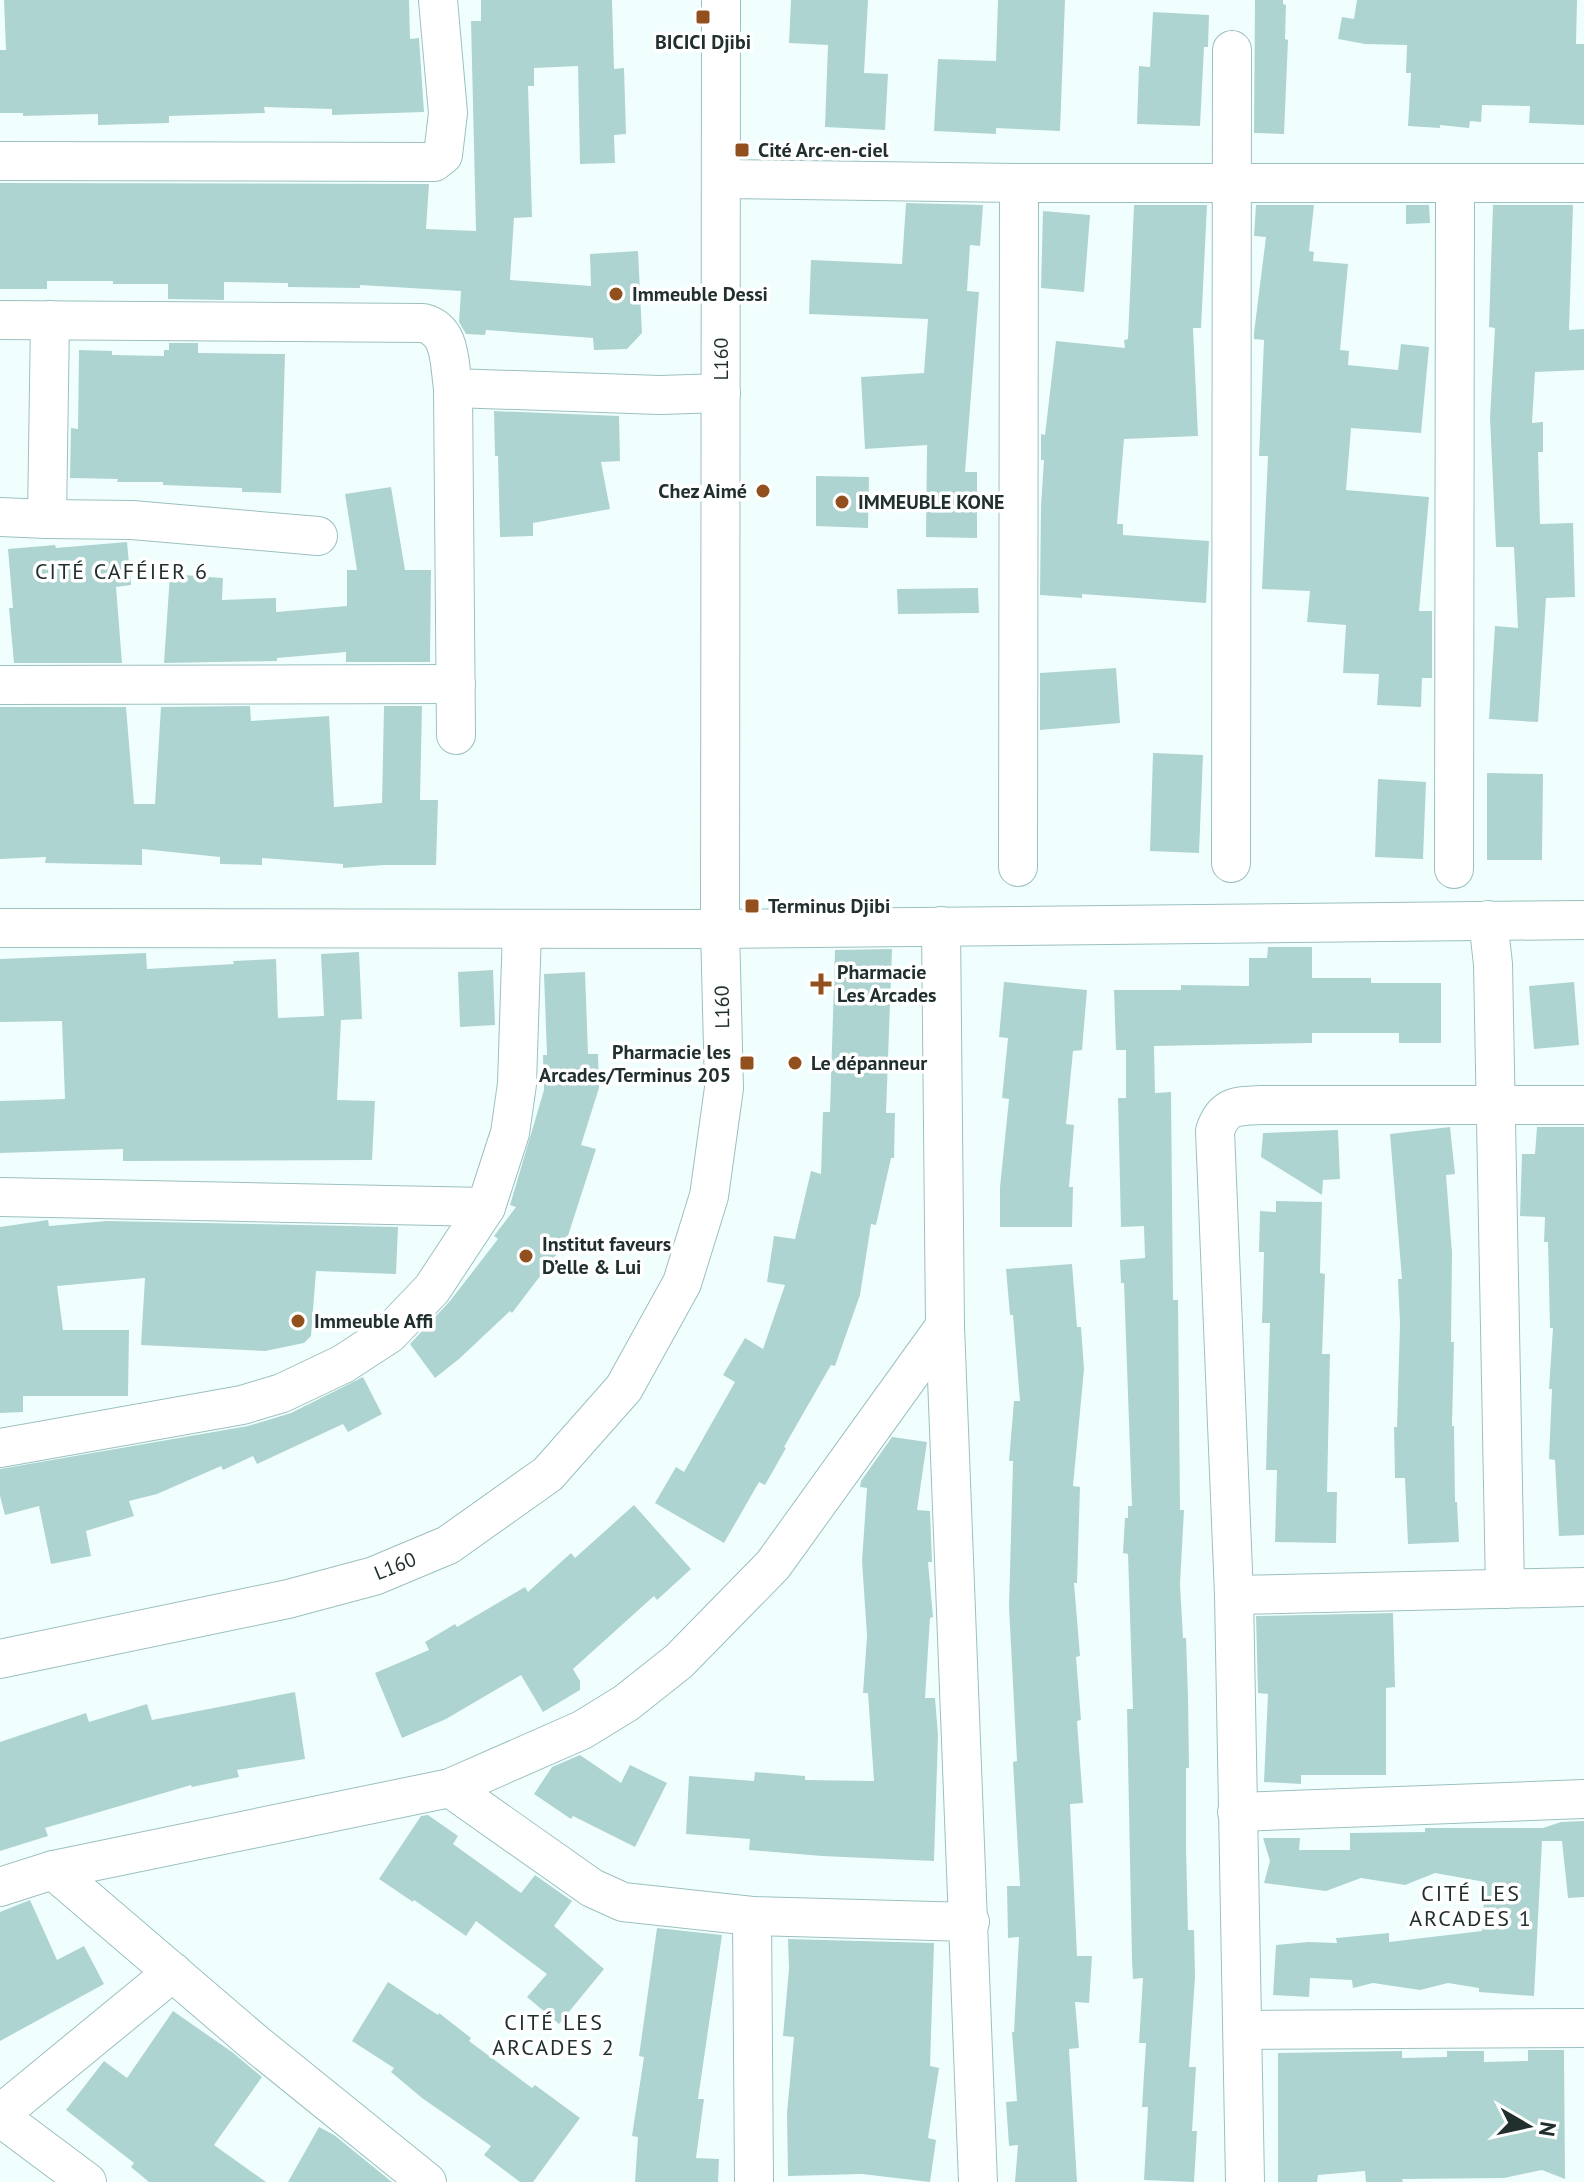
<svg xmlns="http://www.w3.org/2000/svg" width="1584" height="2182" font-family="'PT Sans',sans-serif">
	<rect width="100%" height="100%" fill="#f0fffe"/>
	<g fill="#aed4d2">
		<path d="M4,0H409L410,39L419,38L424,112L332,115V109L264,107L265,113L169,116V123L98,125V114L23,116V113H0V50H6Z"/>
		<path d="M481,0H612L614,69L624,68L626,134L614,135L615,163L580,164L578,66L534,68V86H528L532,217L514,218L510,280L591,286L590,254L638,251L642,333L627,349L594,350L593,338L486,330L485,335L466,334L459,322L461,291L360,285V288L288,287V283L224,282V300L168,299V284H113V281H47V289H0V183L429,184L426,229L476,231L471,21H481Z"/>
		<path d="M791,0H868L864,73L888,74L885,130L825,127L828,45L789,43Z"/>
		<path d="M998,0H1065L1060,131L996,128V134L934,131L938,59L996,61Z"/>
		<path d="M1255,0H1283V4L1286,5L1285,39L1288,40L1284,134L1254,133Z"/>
		<path d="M1357,0H1577L1576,44H1584V125L1529,123L1530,106L1482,105L1481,122L1470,121L1469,128L1440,125V128L1408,126L1411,73H1406L1407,45L1365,44L1338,39L1342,17L1354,19Z"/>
		<path d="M1153,12L1209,15L1208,47H1204L1200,126L1137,124L1139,66L1150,67Z"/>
		<path d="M906,203L983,205L980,246L970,245L967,291L979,292L965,472H977V538L926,537L927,445L865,449L861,377L924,373L928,319L809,314L811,260L902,264Z"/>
		<path d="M1134,205H1207L1201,328H1193L1198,436L1124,439L1117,524H1123V535L1209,541L1206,603L1082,594V598L1040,595L1041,506L1044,460H1041V434L1045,435L1056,341L1125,348L1124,340L1128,339Z"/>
		<path d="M1256,205H1314L1309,251L1314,252L1313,261L1348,264L1340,350L1349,351L1348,365L1398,370L1401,344L1429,347L1421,433L1351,428L1346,490L1429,497L1419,611H1432V678H1422L1421,707L1377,705L1379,674L1343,673L1346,625L1307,622L1310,591L1262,589L1268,456H1259L1264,340L1254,339V333L1266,237L1254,236Z"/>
		<path d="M1406,205H1429L1430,223L1406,224Z"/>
		<path d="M1493,205H1573L1569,330L1584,329V370L1535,372L1532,423L1543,422V452H1538L1540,524L1573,523L1575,597L1546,598L1538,722L1489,719L1495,626L1518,628L1514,547H1496L1490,418L1495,328L1489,327Z"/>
		<path d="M1043,211L1090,215L1084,292L1041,288Z"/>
		<path d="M169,343H198V353L285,354L281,493L242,492V488L163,485V482H117L118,479L70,478L71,428L78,429L79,350L112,351V355L164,356V350H169Z"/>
		<path d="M494,411L619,416L620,461L601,462L610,509L533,523V536L500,537L498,456H495Z"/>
		<path d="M816,476L869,477L868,528L816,526Z"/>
		<path d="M391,487L405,570H431L430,662H346V652L277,658V661L164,663L170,574L223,578L222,600L276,598V612L347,606V570H357L345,494Z"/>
		<path d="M127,542L131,585L116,587L122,663H14L9,608H13L8,549L55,545L56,548Z"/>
		<path d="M978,588L979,613L898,614L897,589Z"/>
		<path d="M1116,668L1120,723L1040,730V673Z"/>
		<path d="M250,706L251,721L329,716L334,807L382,803L384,706H422L420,800H438L436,865H384L343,868V864L262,858V865L220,864V857L142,849V865L45,863L46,857L0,859V707H126L134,804H155L161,707Z"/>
		<path d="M1153,753L1203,755L1199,853L1150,851Z"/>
		<path d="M1487,773L1543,774L1542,860H1487Z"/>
		<path d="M1378,779L1426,782L1423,859L1375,857Z"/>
		<path d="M1268,947H1312V978H1371V983H1441V1043H1399V1033H1312V1043L1154,1046L1155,1093L1171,1092L1173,1300H1178L1180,1510H1184L1180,1584L1183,1638H1186L1188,1696L1189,1768H1186V1846L1188,1930H1194L1195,1977L1189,2067H1196L1192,2131H1197L1194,2182L1144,2180L1148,2107H1142L1146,2043H1139L1143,1978L1133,1979L1132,1961L1127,1709H1133L1128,1554L1123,1553L1125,1518H1128V1506H1132L1124,1283H1121L1120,1260L1145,1258L1144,1226L1121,1227L1118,1098H1126V1050H1116L1114,990H1181V985L1249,986V958H1267Z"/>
		<path d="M892,949L886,1113H895L894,1158H891L876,1225L871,1224L860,1295L835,1366L831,1365L784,1447L786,1448L765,1485L759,1482L724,1543L655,1503L676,1467L684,1472L735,1382L723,1375L745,1338L763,1349L785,1285L767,1282L774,1236L795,1239L811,1171L821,1174L823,1112H830L835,950Z"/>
		<path d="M359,952L362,1019L341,1020L337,1100L375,1101L372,1160L123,1161V1149L0,1153V1101L65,1099L62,1021L0,1022V959L146,953L147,969L234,964L233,961L276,959L278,1018L324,1016L321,954Z"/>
		<path d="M493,970L495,1025L460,1027L458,972Z"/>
		<path d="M585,972L588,1054H598L599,1088L581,1145L596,1149L566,1242L512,1313L510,1311L459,1359L435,1378L410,1344L450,1301L498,1239L494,1236L516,1207L510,1205L544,1090L543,1055H547L544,974Z"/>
		<path d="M1004,982L1087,990L1082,1050L1073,1051L1066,1124L1074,1125L1069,1187H1073L1072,1227H1000V1187L1009,1099L1002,1098L1008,1038L999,1037Z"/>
		<path d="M1574,982L1579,1045L1534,1049L1529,986Z"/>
		<path d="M1450,1127L1455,1174L1446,1175L1452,1253L1451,1342H1454L1452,1426H1454L1455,1502H1457L1459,1542L1408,1544L1405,1478H1395L1394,1427H1397L1400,1324L1398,1279H1402L1390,1134Z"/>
		<path d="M1537,1127H1584V1535L1559,1536L1555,1460L1549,1459L1552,1389H1549L1553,1328H1550L1548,1242H1544L1545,1217L1520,1216L1522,1154H1535Z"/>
		<path d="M1338,1130L1340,1179L1323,1180L1322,1195L1261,1157L1263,1133Z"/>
		<path d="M1276,1201L1322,1202L1320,1273L1325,1274L1322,1354H1330L1327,1492H1337L1336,1543L1275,1542L1277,1470H1266L1270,1323H1262L1264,1252H1259L1260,1211L1276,1212Z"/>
		<path d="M48,1220L49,1226L107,1221L398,1227L396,1274L316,1271L311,1336L304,1343L265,1351L141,1345L145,1278L57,1286L63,1330H129L128,1396H23V1412L0,1413V1227Z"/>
		<path d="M1072,1264L1077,1327H1081L1084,1369L1073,1486L1080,1487L1077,1583H1074L1080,1656L1076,1657L1081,1720L1077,1721L1083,1803L1070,1804L1077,1956H1092L1089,2003L1075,2002L1079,2048L1069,2049L1077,2182H1015L1018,2145L1009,2146L1006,2102L1017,2101L1012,2032H1014L1019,1937L1008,1938L1007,1886H1020L1013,1762L1017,1761L1009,1607L1013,1461H1009L1014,1401H1020L1013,1315H1010L1006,1269Z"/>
		<path d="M363,1377L382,1414L348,1432L343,1424L257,1464L253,1456L223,1470L221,1466L157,1494L129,1501L134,1516L86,1531L91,1556L51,1564L39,1506L5,1515L0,1496V1469L248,1426L291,1413Z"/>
		<path d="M892,1437L927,1442L917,1510L930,1511L932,1562H928L933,1617L930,1618L925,1698H935L938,1735L934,1861L822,1856L749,1850L750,1839L686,1834L689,1776L754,1781L755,1772L805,1776V1780L874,1781L868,1693H863L867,1636L862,1561L867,1488L860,1487L861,1481Z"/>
		<path d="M634,1505L691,1569L657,1600L654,1596L573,1669L580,1681V1690L543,1712L521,1675L446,1719L402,1738L375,1673L429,1650L425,1642L455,1624L457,1627L525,1587L528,1592L571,1553L575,1558Z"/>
		<path d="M1393,1613L1395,1687L1386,1688V1775H1301V1784L1264,1782L1268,1694L1258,1693L1256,1616Z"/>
		<path d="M295,1692L305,1759L237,1770L239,1777L192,1787L191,1785L45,1828L48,1836L0,1851V1742L86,1713L89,1722L147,1704L152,1720Z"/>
		<path d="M580,1755L621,1783L630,1765L667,1783L635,1847L573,1816L571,1819L534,1794L552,1767Z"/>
		<path d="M428,1815L458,1836L453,1844L521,1893L535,1875L572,1901L554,1926L604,1969L559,2024L527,1997L547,1974L476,1921L466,1936L414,1900L413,1902L379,1879L421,1816Z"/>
		<path d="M1584,1821V1897L1568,1898L1562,1841H1542L1534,1996L1479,1992V1988L1448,1983L1420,1990L1373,1983L1353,1988L1352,1980L1310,1978L1309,1997L1273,1995L1276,1945L1308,1942L1337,1943L1336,1938L1389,1933V1942L1482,1931L1485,1882L1435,1873L1405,1885L1361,1878L1326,1891L1264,1883L1270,1861L1263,1838H1300L1299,1850H1350V1833L1425,1832V1828H1543L1561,1822Z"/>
		<path d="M30,1900L57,1960L84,1946L104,1984L0,2041V1912Z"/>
		<path d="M657,1928L722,1935L698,2099H704L696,2158L719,2159L718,2182H635L638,2137L632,2136L644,2057L639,2056Z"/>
		<path d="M788,1939L934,1943L930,2066L939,2068L928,2138L936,2140L930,2182L862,2174L788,2176L787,2113L794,2037L783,2036L789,1969Z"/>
		<path d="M388,1982L438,2015L439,2013L471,2038L469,2041L532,2088L535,2085L580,2118L533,2182H520L484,2155L491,2146L422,2098L391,2072L394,2068L352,2041Z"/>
		<path d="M173,2011L232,2052L262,2077L214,2145L266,2182H149L131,2167L134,2163L66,2110L104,2061L127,2078Z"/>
		<path d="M1528,2050H1564L1565,2179L1542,2170L1504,2178L1402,2179L1403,2182H1366L1365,2171L1318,2175L1317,2182H1278V2053L1402,2051V2058L1447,2057V2051H1484V2062L1528,2061Z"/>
		<path d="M319,2127L334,2135L392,2182H288Z"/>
	</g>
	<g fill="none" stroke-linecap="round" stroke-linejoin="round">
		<g stroke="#9bc0bf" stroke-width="40">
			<g id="minor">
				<path d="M0,161L434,162L443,155L448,113L438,0"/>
				<path d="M721,179L1019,183H1584"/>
				<path d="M0,320L423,323C452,330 449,363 453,388L660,395L721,393"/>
				<path d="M50,320L47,519L132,520L318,536"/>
				<path d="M453,388L456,735"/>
				<path d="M0,517L47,519"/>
				<path d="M0,685L456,684"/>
				<path d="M1231,863L1232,50"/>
				<path d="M1018,867L1019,183"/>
				<path d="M1454,869L1455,183"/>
				<path d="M1488,920L1493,964L1505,1589"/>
				<path d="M941,926L945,1326L978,2182"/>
				<path d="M0,928L720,929L1584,920"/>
				<path d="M0,1197L486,1207"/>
				<path d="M0,1448L242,1405L282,1393L343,1364L389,1334L432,1289L486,1207L510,1133L517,1084L522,930"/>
				<path d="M1234,1595L1584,1587"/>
				<path d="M0,1659L288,1599L374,1576L448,1545L548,1474L624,1388L682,1283L709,1196L724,1088L720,929L721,0"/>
				<path d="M450,1788L592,1888L623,1902L752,1916L970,1922"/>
				<path d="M1237,1812L1584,1799"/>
				<path d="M53,1870L255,2043L427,2182"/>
				<path d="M0,1887L53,1870L450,1788L582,1730L626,1703L679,1661L773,1565L945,1326"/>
				<path d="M752,1916L754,2182"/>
				<path d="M1243,2030L1584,2028"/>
				<path d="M0,2114L173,1972"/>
				<path d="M0,2117L87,2182"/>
				<path d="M1245,2182L1234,1595L1215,1131C1224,1104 1238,1106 1263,1105H1584"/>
			</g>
		</g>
		<use href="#minor" stroke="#fff" stroke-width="38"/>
	</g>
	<g fill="#92501f" stroke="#fff" stroke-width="3">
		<rect x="695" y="9" width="16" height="16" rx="4"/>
		<rect x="734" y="142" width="16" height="16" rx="4"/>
		<circle cx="616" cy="294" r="8"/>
		<circle cx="763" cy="491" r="8"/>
		<circle cx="842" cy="502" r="8"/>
		<rect x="744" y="898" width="16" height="16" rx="4"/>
		<path d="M817 972h8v8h8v8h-8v8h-8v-8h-8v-8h8z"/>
		<rect x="739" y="1055" width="16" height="16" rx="4"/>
		<circle cx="795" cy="1063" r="8"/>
		<circle cx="526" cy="1256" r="8"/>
		<circle cx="298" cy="1321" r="8"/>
	</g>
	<g text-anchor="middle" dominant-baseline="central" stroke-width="7" stroke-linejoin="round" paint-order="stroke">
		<g font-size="20" font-weight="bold" fill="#21302f" stroke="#fff" text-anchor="start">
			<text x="703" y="42" text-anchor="middle">BICICI Djibi</text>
			<text x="758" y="150">Cité Arc-en-ciel</text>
			<text x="632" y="294">Immeuble Dessi</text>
			<text x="747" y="491" text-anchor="end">Chez Aimé</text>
			<text x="858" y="502">IMMEUBLE KONE</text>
			<text x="768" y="906">Terminus Djibi</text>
			<text x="837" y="972">Pharmacie<tspan x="837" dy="23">Les Arcades</tspan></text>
			<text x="731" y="1052" text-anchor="end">Pharmacie les<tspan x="731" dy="23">Arcades/Terminus 205</tspan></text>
			<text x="811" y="1063">Le dépanneur</text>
			<text x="542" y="1244">Institut faveurs<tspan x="542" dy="23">D’elle &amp; Lui</tspan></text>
			<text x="314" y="1321">Immeuble Affi</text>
		</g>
		<g font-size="20" fill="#21302f" stroke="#fff">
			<text transform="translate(721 359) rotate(-90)">L160</text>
			<text transform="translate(722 1007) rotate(-91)">L160</text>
			<text transform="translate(395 1566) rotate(-22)">L160</text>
		</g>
		<g font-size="22" letter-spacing="2" fill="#21302f" stroke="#fff">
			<text x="122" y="571">CITÉ CAFÉIER 6</text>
			<text x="1471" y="1893">CITÉ LES<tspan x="1471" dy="25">ARCADES 1</tspan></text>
			<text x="554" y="2022">CITÉ LES<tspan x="554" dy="25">ARCADES 2</tspan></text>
		</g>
	</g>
	<g transform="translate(1528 2126) rotate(99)" stroke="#ffffff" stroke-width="6" paint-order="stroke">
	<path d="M0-6L14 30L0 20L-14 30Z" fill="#21302f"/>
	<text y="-12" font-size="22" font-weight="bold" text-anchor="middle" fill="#21302f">N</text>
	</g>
</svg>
